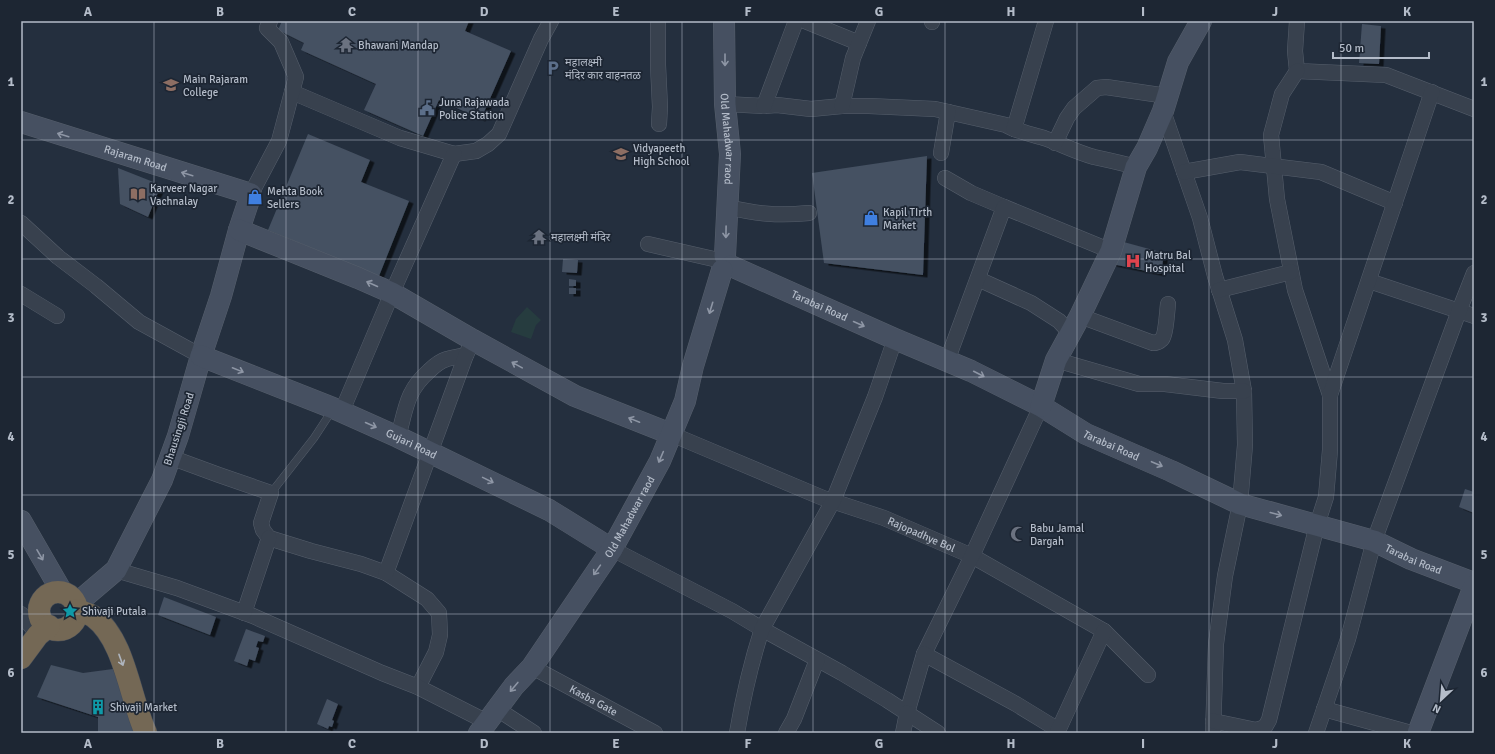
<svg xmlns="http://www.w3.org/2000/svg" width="1495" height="754" font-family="Signika,'Noto Sans Devanagari',sans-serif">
	<defs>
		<filter id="shadow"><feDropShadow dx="4.5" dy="2.5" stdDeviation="0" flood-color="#0009"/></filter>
	</defs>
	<rect width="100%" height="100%" fill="#242f3e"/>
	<path fill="#263c3f" d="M527,307L541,320L536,325L531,339L511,332L516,319Z"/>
	<g fill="#455162" filter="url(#shadow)">
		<path d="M282,21H469L465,31L511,51L481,119L439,100L423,136L364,110L376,84L301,50L304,43L278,30Z"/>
		<path d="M1362,24L1381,26L1379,64L1359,63Z"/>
		<path d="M308,134L370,160L361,182L409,201L379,276L268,230Z"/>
		<path d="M927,156L923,275L824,263L812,173Z"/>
		<path d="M118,168L161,185L148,217L120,204Z"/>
		<path d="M1120,241L1164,253L1161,274L1112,264Z"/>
		<path d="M563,259L578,260L577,273L562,272Z"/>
		<path d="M569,279L576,280V286H569Z"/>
		<rect x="569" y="288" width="7" height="6"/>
		<path d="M1465,489L1474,492V513L1459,507Z"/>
		<path d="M164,597L216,617L210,635L158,615Z"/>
		<path d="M246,629L265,636L263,642L258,641L256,647L259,648L255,661L249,659L247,666L234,661Z"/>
		<path d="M51,665L83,673L113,669L138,733H98V717L37,697Z"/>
		<path d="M327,699L338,704L332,720L334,721L332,727L329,726L328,729L317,724Z"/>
	</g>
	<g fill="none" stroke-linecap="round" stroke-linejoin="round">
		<g stroke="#565f6c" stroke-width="8">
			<path id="lane" d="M271,493L314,438L333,409"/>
		</g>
		<g stroke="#565f6c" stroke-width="16">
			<g id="street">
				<path d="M658,21V65L660,107L659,124"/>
				<path d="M805,21L859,43"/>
				<path d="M1297,21L1295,51L1297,71L1386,75L1474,109"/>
				<path d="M932,22V21"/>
				<path d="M1297,71L1282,94L1271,135L1277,199L1295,290L1330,395"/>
				<path d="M292,92L400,138L454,154L476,151L488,144L499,134L541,39L551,21"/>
				<path d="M725,104L764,106L777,105L811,109L842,106H869L935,109L1006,125C1018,132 1031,134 1044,138C1061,144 1076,152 1094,157C1108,160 1122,163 1136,167"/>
				<path d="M764,106L796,21"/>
				<path d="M842,106L853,58L868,21"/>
				<path d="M1163,111L1200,218L1215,276L1235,340L1244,391L1245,445L1240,504L1225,576L1216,644L1213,733"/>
				<path d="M1014,129L1046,21"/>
				<path d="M1055,143L1067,118L1074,108L1097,88L1106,87L1167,96"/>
				<path d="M941,153L948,112"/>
				<path d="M1184,172L1240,162L1321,172L1395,203"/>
				<path d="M945,178L971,193L1004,207"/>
				<path d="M251,194L279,141L296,77L281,42L267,28L270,21"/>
				<path d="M727,207C758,214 777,216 809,213"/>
				<path d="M21,223L58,257L96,286L139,322L201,356"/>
				<path d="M648,244L718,260"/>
				<path d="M978,279L1031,303L1059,321L1070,333"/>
				<path d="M1369,281L1474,316"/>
				<path d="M1219,290L1291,272"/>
				<path d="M21,294L57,316"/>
				<path d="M1080,316L1153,343C1157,343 1159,342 1162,339C1166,334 1167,312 1168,304"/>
				<path d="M1056,360L1139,384H1165L1223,391H1244"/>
				<path d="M947,361L1004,207L1111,251"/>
				<path d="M342,411L392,293L454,154"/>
				<path id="s1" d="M671,434L823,498L884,518L972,556L1104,631L1148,675"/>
				<path d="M398,437C406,409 406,391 429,371C434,366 440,361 447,359C453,357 459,357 466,355"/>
				<path d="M170,457L219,475L271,493L261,523L263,530L269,538L311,551L361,564L386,573L427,599L439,613L440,635L436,652L418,687"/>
				<path d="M612,549L732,611L762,629L842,673L887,700L907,713L924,654L972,556L1041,406"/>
				<path d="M116,570L177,588L253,616L382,673L418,687L487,722"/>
				<path d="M386,573L466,355L473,340"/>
				<path d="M244,613L269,538"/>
				<path d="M21,614L38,635"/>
				<path d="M924,654L1016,704L1052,726"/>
				<path id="s2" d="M532,667L655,733"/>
				<path d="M497,709L534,733"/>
				<path d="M1324,709L1411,733"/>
				<path d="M1213,721L1256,730L1265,727L1269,720L1317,525L1326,497L1330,450V395L1432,92"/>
				<path d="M737,733C743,698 751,663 762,629L833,501L875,397L895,339"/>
				<path d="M786,733L794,719L817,660"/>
				<path d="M903,733L907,713L938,733"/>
				<path d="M1057,733L1104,631"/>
				<path d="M1316,733L1348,639L1374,541L1459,311L1474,273"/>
			</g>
		</g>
		<g stroke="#565f6c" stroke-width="22">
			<g id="secondary">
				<path id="s3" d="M724,21L725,104L730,154L725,256"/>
				<path id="s4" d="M21,122L251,194L239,230L221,296L201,356L178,436L162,480L116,570L76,604"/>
				<path d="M239,230L358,278L392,293L473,340L575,396L671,434"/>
				<path id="s5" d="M731,266L895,339L971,371L1041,406L1086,434L1171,471L1240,504L1374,541L1411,559L1474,583"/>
				<path id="s6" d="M201,356L333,408L398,437L549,510L612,549"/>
				<path d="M1041,406L1056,360L1080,316L1111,251L1136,167L1147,148L1163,111L1178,62L1201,21"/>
				<path d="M21,521L62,592"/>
				<path id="s7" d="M479,733L514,686L532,667L612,549L660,461L685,401L693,366L722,270"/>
				<path d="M1418,733L1474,586"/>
			</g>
		</g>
		<g stroke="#434c59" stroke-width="23">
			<g id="highway">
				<circle cx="58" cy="611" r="19"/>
				<path d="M77,610C82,612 89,613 94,617C125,640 130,699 146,733"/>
				<path d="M21,658L38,635L49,626"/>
			</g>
		</g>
		<use href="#lane" stroke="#38414e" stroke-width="7"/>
		<use href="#street" stroke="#38414e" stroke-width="15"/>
		<use href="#secondary" stroke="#465061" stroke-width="21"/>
		<use href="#highway" stroke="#746855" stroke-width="22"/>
	</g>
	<defs><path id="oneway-shaft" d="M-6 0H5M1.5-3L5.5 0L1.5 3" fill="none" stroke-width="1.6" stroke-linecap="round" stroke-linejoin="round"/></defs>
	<g stroke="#8e96a5">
		<use href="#oneway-shaft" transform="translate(725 60) rotate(90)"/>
		<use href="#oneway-shaft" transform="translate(63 135) rotate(-163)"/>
		<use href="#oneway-shaft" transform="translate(187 174) rotate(-163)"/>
		<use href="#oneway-shaft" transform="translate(726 232) rotate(91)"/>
		<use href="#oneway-shaft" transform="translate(372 284) rotate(-156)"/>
		<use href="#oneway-shaft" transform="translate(711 308) rotate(107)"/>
		<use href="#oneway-shaft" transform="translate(859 324) rotate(24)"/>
		<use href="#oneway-shaft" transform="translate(517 365) rotate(-151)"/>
		<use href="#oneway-shaft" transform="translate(238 370) rotate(22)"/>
		<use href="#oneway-shaft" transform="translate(979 374) rotate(27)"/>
		<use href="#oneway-shaft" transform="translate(634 420) rotate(-158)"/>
		<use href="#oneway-shaft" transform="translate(371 425) rotate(24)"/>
		<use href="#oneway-shaft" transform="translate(661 457) rotate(113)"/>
		<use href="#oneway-shaft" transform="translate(1157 464) rotate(23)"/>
		<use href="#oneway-shaft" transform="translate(488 480) rotate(26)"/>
		<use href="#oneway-shaft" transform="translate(1276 514) rotate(15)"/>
		<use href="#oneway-shaft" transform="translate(40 555) rotate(60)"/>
		<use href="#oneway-shaft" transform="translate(597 570) rotate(125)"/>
		<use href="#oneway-shaft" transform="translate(514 687) rotate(130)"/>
	</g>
	<use stroke="#aeb4bd" href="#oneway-shaft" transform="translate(121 660) rotate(70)"/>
	<path fill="none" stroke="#b4bcc9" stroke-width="1" stroke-opacity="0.55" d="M154,21V733M286,21V733M418,21V733M550,21V733M682,21V733M813,21V733M945,21V733M1077,21V733M1209,21V733M1341,21V733M21,140H1474M21,259H1474M21,377H1474M21,495H1474M21,614H1474"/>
	<defs>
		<g id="temple-bare" transform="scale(1.2)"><path d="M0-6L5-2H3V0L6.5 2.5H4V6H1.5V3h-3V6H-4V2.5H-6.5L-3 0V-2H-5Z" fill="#6b7280" stroke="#1d2633" stroke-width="2.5" paint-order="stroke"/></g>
		<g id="parking-bare" transform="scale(1.2)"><path d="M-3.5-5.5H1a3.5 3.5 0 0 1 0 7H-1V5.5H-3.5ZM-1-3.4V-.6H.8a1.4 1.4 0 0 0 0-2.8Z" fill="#5c6f8a" stroke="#1d2633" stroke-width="2.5" paint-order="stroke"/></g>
		<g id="school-bare" transform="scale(1.2)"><path d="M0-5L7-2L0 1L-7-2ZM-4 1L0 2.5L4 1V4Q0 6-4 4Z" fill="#8d6e63" stroke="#1d2633" stroke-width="2.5" paint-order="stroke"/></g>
		<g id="civic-bare" transform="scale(1.2)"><path d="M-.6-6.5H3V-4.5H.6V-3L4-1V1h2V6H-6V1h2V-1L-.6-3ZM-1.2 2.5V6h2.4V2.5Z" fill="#5c6f8a" stroke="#1d2633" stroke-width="2.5" paint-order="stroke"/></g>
		<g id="library-bare" transform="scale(1.2)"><path d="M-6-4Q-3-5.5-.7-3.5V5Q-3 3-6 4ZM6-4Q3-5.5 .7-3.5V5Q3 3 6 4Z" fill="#8d6e63" stroke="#1d2633" stroke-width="2.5" paint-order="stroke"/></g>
		<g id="shop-bare" transform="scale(1.2)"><path d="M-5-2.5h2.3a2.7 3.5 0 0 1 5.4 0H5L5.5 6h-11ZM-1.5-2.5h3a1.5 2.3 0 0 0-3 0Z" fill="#3f7fe0" stroke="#1d2633" stroke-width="2.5" paint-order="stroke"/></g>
		<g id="hospital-bare" transform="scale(1.2)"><path d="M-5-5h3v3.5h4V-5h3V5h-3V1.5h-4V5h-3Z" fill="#e0444e" stroke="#1d2633" stroke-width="2.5" paint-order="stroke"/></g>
		<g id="mosque-bare" transform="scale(1.2)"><path d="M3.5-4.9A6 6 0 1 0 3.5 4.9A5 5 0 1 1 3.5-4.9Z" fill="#6b7280" stroke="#1d2633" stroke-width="2.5" paint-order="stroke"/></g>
		<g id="sight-bare" transform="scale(1.2)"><path d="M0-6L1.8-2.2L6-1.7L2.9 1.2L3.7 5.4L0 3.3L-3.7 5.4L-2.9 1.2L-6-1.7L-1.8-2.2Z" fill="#0f9aa8" stroke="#1d2633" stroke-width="2.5" paint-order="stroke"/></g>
		<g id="building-bare" transform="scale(1.2)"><path d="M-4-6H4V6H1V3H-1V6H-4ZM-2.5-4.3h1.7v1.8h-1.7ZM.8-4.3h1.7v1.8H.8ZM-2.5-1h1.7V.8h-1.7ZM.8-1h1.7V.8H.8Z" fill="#0f9aa8" stroke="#1d2633" stroke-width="2.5" paint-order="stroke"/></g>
	</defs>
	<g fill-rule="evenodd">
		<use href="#temple-bare" x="346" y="45"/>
		<use href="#parking-bare" x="553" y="68"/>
		<use href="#school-bare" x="171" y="85"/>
		<use href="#civic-bare" x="427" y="108"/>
		<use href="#school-bare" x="621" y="154"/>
		<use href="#library-bare" x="138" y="194"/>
		<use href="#shop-bare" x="255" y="197"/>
		<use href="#shop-bare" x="871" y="218"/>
		<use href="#temple-bare" x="539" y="237"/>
		<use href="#hospital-bare" x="1133" y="261"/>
		<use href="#mosque-bare" x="1018" y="534"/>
		<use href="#sight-bare" x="70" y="611"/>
		<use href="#building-bare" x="98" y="707"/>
	</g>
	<g text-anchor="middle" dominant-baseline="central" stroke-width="3.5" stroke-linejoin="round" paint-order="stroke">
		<g font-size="11" fill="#b4bcc9" stroke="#1d2633" text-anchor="start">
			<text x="358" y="45">Bhawani Mandap</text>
			<text x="565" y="62">महालक्ष्मी<tspan x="565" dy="13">मंदिर कार वाहनतळ</tspan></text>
			<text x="183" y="79">Main Rajaram<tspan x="183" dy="13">College</tspan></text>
			<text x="439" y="102">Juna Rajawada<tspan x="439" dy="13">Police Station</tspan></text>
			<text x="633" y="148">Vidyapeeth<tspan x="633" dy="13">High School</tspan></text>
			<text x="150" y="188">Karveer Nagar<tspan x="150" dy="13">Vachnalay</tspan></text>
			<text x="267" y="191">Mehta Book<tspan x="267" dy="13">Sellers</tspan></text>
			<text x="883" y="212">Kapil TIrth<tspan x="883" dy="13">Market</tspan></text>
			<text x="551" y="237">महालक्ष्मी मंदिर</text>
			<text x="1145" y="255">Matru Bal<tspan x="1145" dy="13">Hospital</tspan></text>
			<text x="1030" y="528">Babu Jamal<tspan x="1030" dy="13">Dargah</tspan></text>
			<text x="82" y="611">Shivaji Putala</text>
			<text x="110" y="707">Shivaji Market</text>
		</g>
		<g font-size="11" fill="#b4bcc9" stroke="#1d2633">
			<text stroke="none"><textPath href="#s3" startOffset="118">Old Mahadwar raod</textPath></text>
			<text stroke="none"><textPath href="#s4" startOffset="120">Rajaram Road</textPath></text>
			<text stroke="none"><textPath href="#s5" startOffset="97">Tarabai Road</textPath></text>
			<text transform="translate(179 429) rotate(-72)">Bhausingji Road</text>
			<text stroke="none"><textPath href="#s6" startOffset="228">Gujari Road</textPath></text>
			<text stroke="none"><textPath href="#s5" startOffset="421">Tarabai Road</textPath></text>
			<text stroke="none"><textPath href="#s7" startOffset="264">Old Mahadwar raod</textPath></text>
			<text stroke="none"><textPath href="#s1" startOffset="270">Rajopadhye Bol</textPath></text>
			<text stroke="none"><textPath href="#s5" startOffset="745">Tarabai Road</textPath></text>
			<text stroke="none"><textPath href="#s2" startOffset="70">Kasba Gate</textPath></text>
		</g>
	</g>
	<rect width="1495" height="754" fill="none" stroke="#1d2633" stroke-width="44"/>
	<g transform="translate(1441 700) rotate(206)" stroke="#1d2633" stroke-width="3" paint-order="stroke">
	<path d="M0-3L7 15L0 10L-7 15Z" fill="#b4bcc9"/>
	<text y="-6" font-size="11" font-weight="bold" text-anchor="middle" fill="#b4bcc9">N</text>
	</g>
	<path d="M1333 52v6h96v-6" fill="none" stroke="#b4bcc9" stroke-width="2"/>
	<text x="1339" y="52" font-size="12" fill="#b4bcc9" stroke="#1d2633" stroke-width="3" paint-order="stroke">50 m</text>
	<rect x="22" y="22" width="1451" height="710" fill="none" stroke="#b4bcc9" stroke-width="1.5"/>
	<g font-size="13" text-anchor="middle" font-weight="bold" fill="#b4bcc9">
		<text x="88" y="16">A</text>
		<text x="220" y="16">B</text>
		<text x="352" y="16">C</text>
		<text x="484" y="16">D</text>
		<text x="616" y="16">E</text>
		<text x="748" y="16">F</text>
		<text x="879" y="16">G</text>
		<text x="1011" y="16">H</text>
		<text x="1143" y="16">I</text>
		<text x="1275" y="16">J</text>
		<text x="1407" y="16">K</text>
		<text x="11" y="86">1</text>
		<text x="1484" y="86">1</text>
		<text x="11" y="204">2</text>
		<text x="1484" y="204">2</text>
		<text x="11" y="322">3</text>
		<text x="1484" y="322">3</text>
		<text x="11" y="441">4</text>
		<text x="1484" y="441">4</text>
		<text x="11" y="559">5</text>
		<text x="1484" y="559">5</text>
		<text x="11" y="677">6</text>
		<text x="1484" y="677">6</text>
		<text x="88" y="748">A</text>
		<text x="220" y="748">B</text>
		<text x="352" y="748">C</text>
		<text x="484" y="748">D</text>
		<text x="616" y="748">E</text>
		<text x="748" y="748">F</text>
		<text x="879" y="748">G</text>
		<text x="1011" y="748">H</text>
		<text x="1143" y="748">I</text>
		<text x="1275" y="748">J</text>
		<text x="1407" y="748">K</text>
	</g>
</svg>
